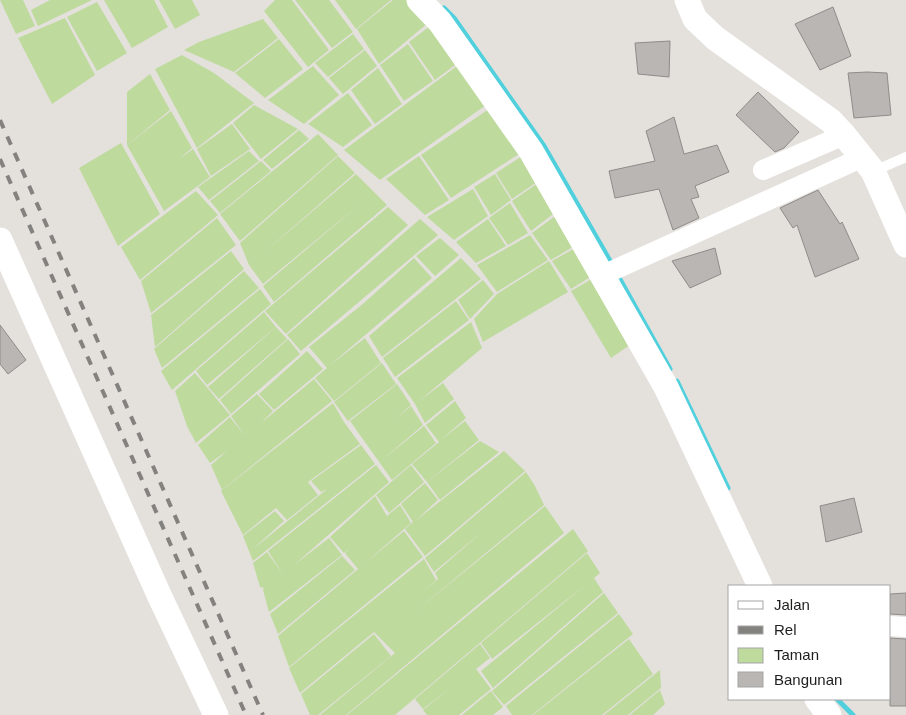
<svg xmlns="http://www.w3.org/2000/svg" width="906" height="715" font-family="Arial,sans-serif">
	<rect width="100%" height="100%" fill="#e4e1dd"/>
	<g fill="#beda9d">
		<path d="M0,0H23L35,26L16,34Z"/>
		<path d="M50,0H92L38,26L31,10Z"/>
		<path d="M104,0H154L168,27L132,48Z"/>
		<path d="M159,0H192L200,15L175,29Z"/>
		<path d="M275,0H292L329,50L308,67L264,11Z"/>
		<path d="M295,0H329L353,32L332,48Z"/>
		<path d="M335,0H391L356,29Z"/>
		<path d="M393,0H411L428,23L379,64L357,29Z"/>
		<path d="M97,2L127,53L97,71L67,17Z"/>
		<path d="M65,18L95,75L52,104L18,38Z"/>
		<path d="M263,19L278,38L234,72L184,50L199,42Z"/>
		<path d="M430,26L455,65L435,80L409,42Z"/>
		<path d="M353,34L364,49L328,77L315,63Z"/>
		<path d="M279,39L303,69L265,98L235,73Z"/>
		<path d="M408,44L433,81L404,101L380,65Z"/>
		<path d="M365,50L377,66L343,94L329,78Z"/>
		<path d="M182,55L214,73L254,103L197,148L155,69Z"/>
		<path d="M313,66L339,95L304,124L268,100Z"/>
		<path d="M457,66L486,105L380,180L344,150Z"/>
		<path d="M378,68L402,104L375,124L351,90Z"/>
		<path d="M150,74L170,110L127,145V92Z"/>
		<path d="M348,93L372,125L343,147L308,124Z"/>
		<path d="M254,105L298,129L261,159L233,123Z"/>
		<path d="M489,109L519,154L451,198L421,155Z"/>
		<path d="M171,111L192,148L179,159L193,149L210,177L164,211L127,145Z"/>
		<path d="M232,124L250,149L211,176L197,149Z"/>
		<path d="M299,130L309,139L272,169L263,160Z"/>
		<path d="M318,134L338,155L240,241L220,214Z"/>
		<path d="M121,143L160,214L118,246L79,168Z"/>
		<path d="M249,151L259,161L209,200L198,187Z"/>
		<path d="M338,156L355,173L260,256L356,174L387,205L274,302L263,286L361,203L263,284L249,265L240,243Z"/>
		<path d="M419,156L449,200L425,215L386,179Z"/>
		<path d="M522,156L537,182L512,199L496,173Z"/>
		<path d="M261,161L271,171L220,213L210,201Z"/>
		<path d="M495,174L511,200L491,215L474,187Z"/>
		<path d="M538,183L557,211L531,231L512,201Z"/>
		<path d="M473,189L488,216L454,240L427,217Z"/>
		<path d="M196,191L218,215L140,280L121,247Z"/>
		<path d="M510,203L528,233L508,245L489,218Z"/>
		<path d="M388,207L408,225L286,334L265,311Z"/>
		<path d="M558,214L576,245L551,260L532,233Z"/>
		<path d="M217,218L236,245L151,313L141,281Z"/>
		<path d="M420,219L438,235L301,351L287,335Z"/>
		<path d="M488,219L506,246L476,263L456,242Z"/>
		<path d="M530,235L548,260L497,292L477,265Z"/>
		<path d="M440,238L459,255L435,276L416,256Z"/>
		<path d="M577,247L592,276L571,289L552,261Z"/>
		<path d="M231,251L244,269L155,347L151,315Z"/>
		<path d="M414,258L432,278L329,366L365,338L381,363L334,401L315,378L327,368L309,347L364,303Z"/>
		<path d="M461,258L481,279L382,357L369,336Z"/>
		<path d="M549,261L568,292L483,342L474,319L497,294Z"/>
		<path d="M244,271L259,288L162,368L154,349Z"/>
		<path d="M597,276L634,342L611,358L571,291Z"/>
		<path d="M483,280L494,294L470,319L458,300Z"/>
		<path d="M260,289L271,304L172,390L161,371Z"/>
		<path d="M456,301L469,320L395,377L383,358Z"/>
		<path d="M264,312L276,327L207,385L196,371Z"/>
		<path d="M471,322L482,348L418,402L443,383L454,399L425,423L415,404L397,378Z"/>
		<path d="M276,327L287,339L219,399L208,387Z"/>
		<path d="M288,339L300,354L231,414L220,400Z"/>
		<path d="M307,351L323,369L274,410L259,394Z"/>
		<path d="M382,363L396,384L348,421L334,402Z"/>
		<path d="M195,373L230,415L196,443L187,426L175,391Z"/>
		<path d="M314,379L332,401L222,490L211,465L227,451L210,463L198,445L230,417L245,436L231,416L257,394L273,411L261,423Z"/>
		<path d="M397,384L411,405L395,419L411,406L423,425L381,461L424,426L436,443L392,480L350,421Z"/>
		<path d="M455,401L466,418L441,440L465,421L479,440L427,482L412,464L439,442L426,425Z"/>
		<path d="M333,403L344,422L360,444L308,482L318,495L287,520L276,508L243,535L221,491Z"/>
		<path d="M480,441L499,452L440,500L427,482Z"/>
		<path d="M361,445L375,464L253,561L243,536L275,511L284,521L253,549L327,489L321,492L311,481Z"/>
		<path d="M504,451L525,471L425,556L405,529L413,522L401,504L425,483L438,500L415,521Z"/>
		<path d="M376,465L389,482L294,565L329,538L342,555L269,612L263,590L264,588L260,587L253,563L267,552L283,574L268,551Z"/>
		<path d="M411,465L424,482L389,513L376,495Z"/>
		<path d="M526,472L535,486L544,505L411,615L545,506L564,533L346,715H320L395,653L374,632L300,693L289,668L424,559L436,580L422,592L438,579L435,573L484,530L434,572L425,558Z"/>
		<path d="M375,496L387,516L400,505L411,523L364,564L404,531L423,557L289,667L278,636L358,569L345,553L350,548L344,553L330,537Z"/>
		<path d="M573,529L588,551L395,715H347Z"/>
		<path d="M587,553L600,573L594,578L603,592L493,688L481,671L588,583L492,659L481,643Z"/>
		<path d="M342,556L355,570L278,634L270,614Z"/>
		<path d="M604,593L618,613L504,705L492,691Z"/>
		<path d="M619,614L633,634L532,715H512L506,706Z"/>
		<path d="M374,634L391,656L318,715H310L301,694Z"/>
		<path d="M629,639L653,674L602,715H533Z"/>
		<path d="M480,644L490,658L476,669L491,689L459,715H427L423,710L450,688L423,709L415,699Z"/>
		<path d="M660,670L661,688L628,715H604Z"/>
		<path d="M660,690L665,704L653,715H630Z"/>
		<path d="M491,691L503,707L493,715H462Z"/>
	</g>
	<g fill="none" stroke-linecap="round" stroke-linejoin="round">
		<g stroke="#50d0dd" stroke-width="5">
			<path d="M444,8L454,18L544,146L613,266"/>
			<path d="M617,274L670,369"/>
			<path d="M677,381L728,488"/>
			<path d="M837,699L853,715"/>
		</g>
	</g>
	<g fill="#b9b6b3" stroke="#8f8b88">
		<path d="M833,7L851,56L820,70L795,24Z"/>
		<path d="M670,41L669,77L638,74L635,43Z"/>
		<path d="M867,72L887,73L891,115L854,118L848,73Z"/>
		<path d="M758,92L799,132L784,148L775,152L736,115Z"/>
		<path d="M674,117L684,154L717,145L729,172L695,186L699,197L691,199L699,218L673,230L659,189L615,198L609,171L655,161L646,131Z"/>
		<path d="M818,190L840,224L842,222L859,259L815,277L797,225L793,228L780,208Z"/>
		<path d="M715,248L721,274L690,288L672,261Z"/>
		<path d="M0,325L26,360L8,374L0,364Z"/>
		<path d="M854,498L862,532L826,542L820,506Z"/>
		<path d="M906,593V615L890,614V594Z"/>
		<path d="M890,638L906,639V706H890Z"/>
	</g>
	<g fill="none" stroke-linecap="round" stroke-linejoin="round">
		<path stroke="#fff" stroke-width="10" d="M874,171L906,157"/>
		<g stroke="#fff" stroke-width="20">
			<path d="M763,170L844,135"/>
			<path d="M603,275L861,158"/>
			<path d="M890,626L906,627"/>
		</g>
		<g stroke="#fff" stroke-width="25">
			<path d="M419,0L440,22L531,151L666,387L760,586"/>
			<path d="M687,0L695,19L715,38L831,121L844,135L873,171L906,245"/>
			<path d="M0,240L160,597L216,715"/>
			<path d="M817,699L829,715"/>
		</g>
		<g stroke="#84827f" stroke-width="4" stroke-dasharray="9 9" stroke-linecap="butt">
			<path d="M0,120L263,715"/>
			<path d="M0,159L246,715"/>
		</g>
	</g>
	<rect x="728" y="585" width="162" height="115" fill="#ffffff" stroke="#a5a5a5"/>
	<rect x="738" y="601" width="25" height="8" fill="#ffffff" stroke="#a5a5a5"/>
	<text x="774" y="610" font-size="15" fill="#1f1e1d">Jalan</text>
	<rect x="738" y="626" width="25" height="8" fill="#84827f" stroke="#a5a5a5"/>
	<text x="774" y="635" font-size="15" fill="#1f1e1d">Rel</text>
	<rect x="738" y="648" width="25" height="15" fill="#beda9d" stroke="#a5a5a5"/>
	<text x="774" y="660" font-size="15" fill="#1f1e1d">Taman</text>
	<rect x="738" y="672" width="25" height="15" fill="#b9b6b3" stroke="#a5a5a5"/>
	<text x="774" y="685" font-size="15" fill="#1f1e1d">Bangunan</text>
</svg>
